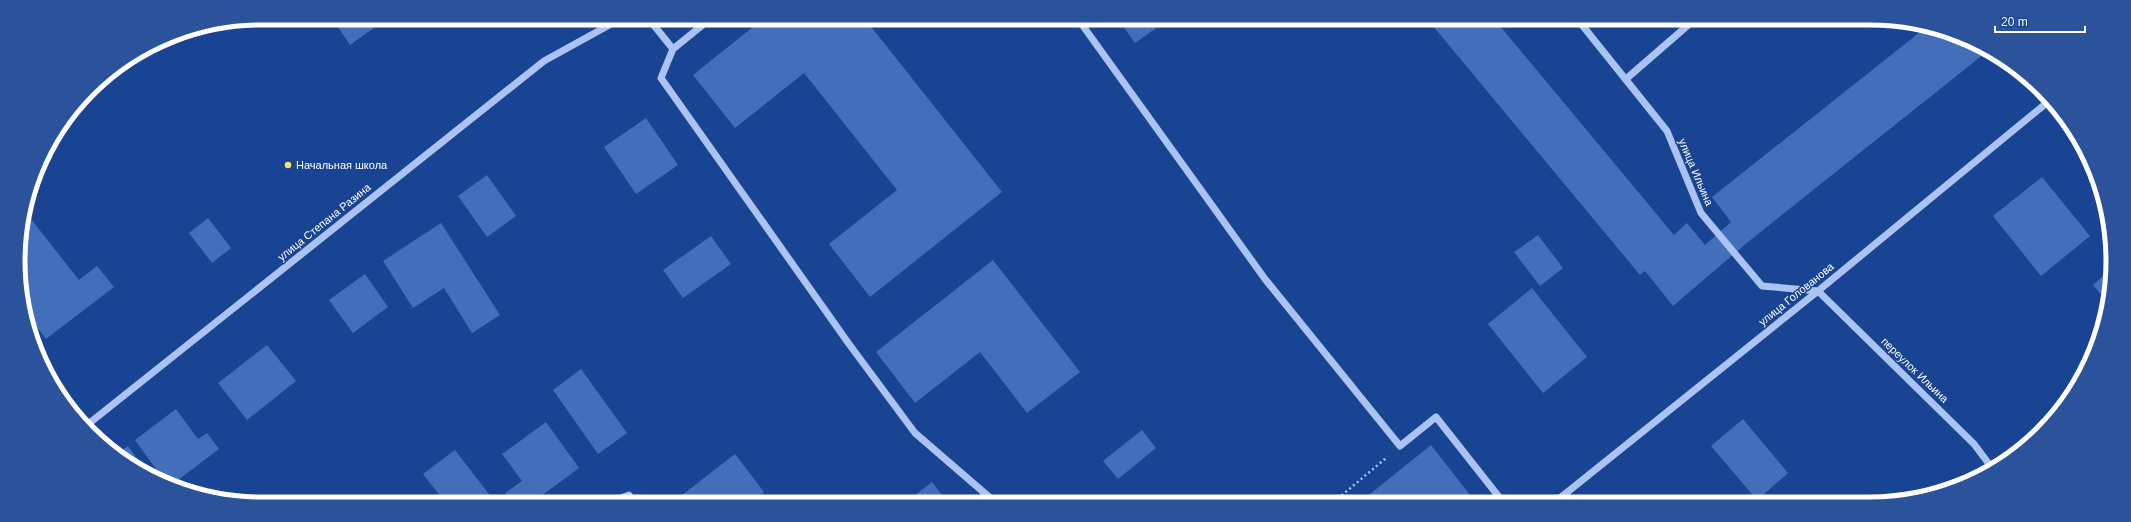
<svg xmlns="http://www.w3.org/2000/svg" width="2131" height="522" font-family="Arial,sans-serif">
	<rect width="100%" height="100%" fill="#194493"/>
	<g fill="#426eba">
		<path d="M332,18H388L350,45Z"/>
		<path d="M763,19H865L1002,192L870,297L829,244L897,190L804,73L735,128L693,75Z"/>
		<path d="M1118,19H1169L1135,43Z"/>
		<path d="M1428,20H1495L1674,235L1687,223L1705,245L1731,222L1712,197L1925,28L1989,50L1748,242L1673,306L1645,271L1640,275Z"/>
		<path d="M646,118L678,165L636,194L604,147Z"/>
		<path d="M487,175L516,216L487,237L458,196Z"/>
		<path d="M2042,177L2090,236L2041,276L1993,216Z"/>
		<path d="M27,214L79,280L97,266L114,287L46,339L28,315L19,245Z"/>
		<path d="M208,218L231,248L212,263L189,233Z"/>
		<path d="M441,223L500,315L472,333L444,288L413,308L383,261Z"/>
		<path d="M1538,235L1563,268L1540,286L1514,252Z"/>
		<path d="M711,236L731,264L683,298L663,270Z"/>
		<path d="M993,260L1080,372L1027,413L980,352L915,403L876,352Z"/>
		<path d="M2109,271L2111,293L2108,303L2093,285Z"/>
		<path d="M365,274L388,307L353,333L329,300Z"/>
		<path d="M1532,288L1587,357L1543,393L1488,324Z"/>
		<path d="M267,345L296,381L247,420L218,383Z"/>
		<path d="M581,369L627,433L598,454L553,390Z"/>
		<path d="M176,409L198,439L207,433L219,449L174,483L164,480L135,440Z"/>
		<path d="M1743,419L1788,473L1757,500L1711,446Z"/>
		<path d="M546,422L579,468L541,496L546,502H512L505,493L522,481L502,454Z"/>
		<path d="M1142,430L1156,448L1118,479L1103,461Z"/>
		<path d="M1431,445L1474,500L1471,502H1360Z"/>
		<path d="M128,446L148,474L140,472L119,453Z"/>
		<path d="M455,450L495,502H445L423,474Z"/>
		<path d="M735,454L764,492L752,502H673Z"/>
		<path d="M932,482L947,502H906Z"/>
	</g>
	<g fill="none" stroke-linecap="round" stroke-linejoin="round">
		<path stroke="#aac3f0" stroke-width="2.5" stroke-dasharray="2 3" stroke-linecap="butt" d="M1334,502L1386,458"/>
		<g stroke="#aac3f0" stroke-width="7">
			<path d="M648,18L673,49"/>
			<path d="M710,19L673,49L661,78L849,344L915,433L995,502"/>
			<path d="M1078,19L1265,279L1400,446L1436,417L1503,502"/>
			<path d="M1578,20L1667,131L1701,213L1762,286L1818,291L1974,444L1992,468"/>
			<path d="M1626,79L1694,20"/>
			<path d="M87,425L544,61L622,18"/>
			<path d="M610,502L629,495L634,502"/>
			<path d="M1555,502L1818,291L2049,101"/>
		</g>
	</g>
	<circle fill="#ffe068" stroke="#194493" stroke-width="1.5" cx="288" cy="165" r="4"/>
	<g text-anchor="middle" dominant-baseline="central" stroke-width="3" stroke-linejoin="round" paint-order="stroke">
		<g font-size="11" fill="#fff" stroke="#194493" text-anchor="start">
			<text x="296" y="165">Начальная школа</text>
		</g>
		<g font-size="11" fill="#fff" stroke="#194493">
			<text transform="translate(1696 172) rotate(67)">улица Ильина</text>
			<text transform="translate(324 222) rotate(-39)">улица Степана Разина</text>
			<text transform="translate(1796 294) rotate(-39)">улица Голованова</text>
			<text transform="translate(1915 370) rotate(44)">переулок Ильина</text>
		</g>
	</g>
	<path d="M0 0H2131V522H0ZM261 25H1870A236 236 0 0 1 2106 261V261A236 236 0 0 1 1870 497H261A236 236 0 0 1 25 261V261A236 236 0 0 1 261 25Z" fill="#2b539c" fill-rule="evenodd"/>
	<path fill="none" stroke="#fff" stroke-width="5" d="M261 25H1870A236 236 0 0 1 2106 261V261A236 236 0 0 1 1870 497H261A236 236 0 0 1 25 261V261A236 236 0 0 1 261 25Z"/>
	<path d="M1995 26v6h90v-6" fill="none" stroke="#ffffff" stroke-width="2"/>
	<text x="2001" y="26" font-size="12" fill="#ffffff" stroke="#194493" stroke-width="3" paint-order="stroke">20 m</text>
</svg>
